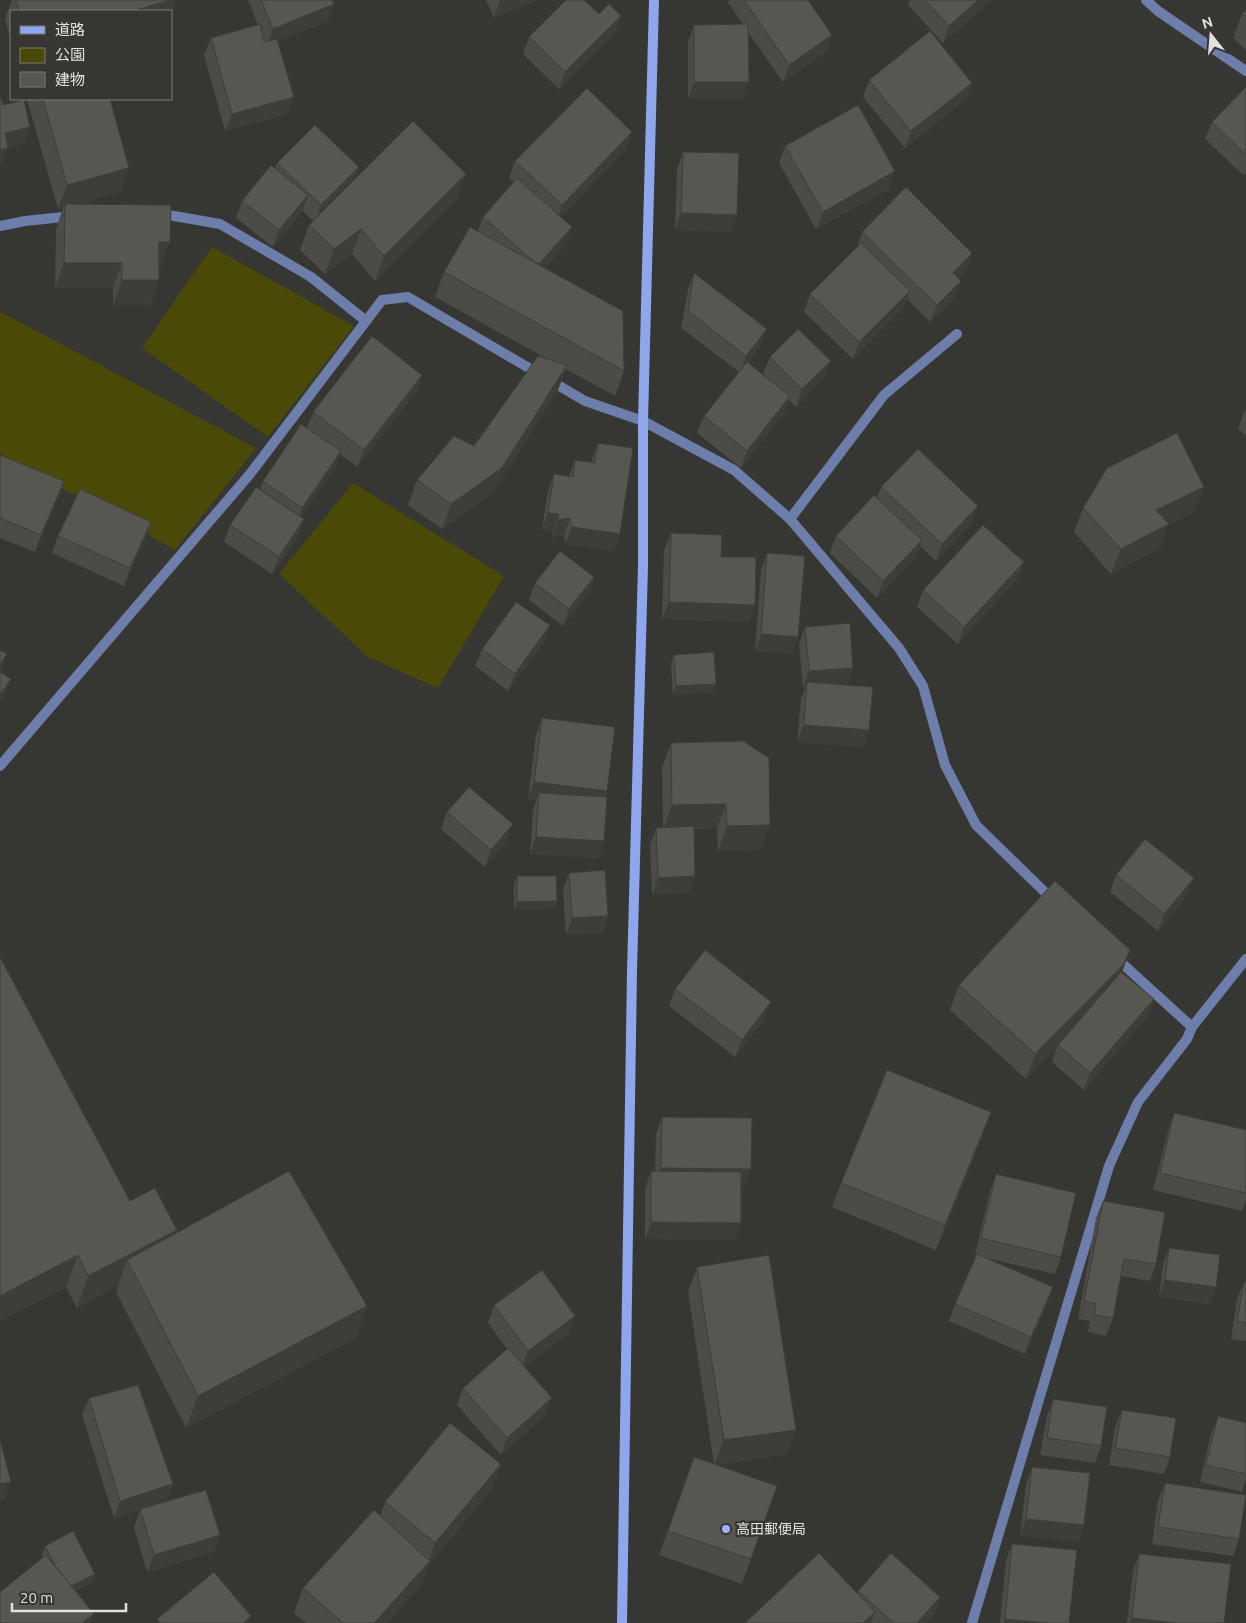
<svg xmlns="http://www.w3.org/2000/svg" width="1246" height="1623" font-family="Ubuntu,'Noto Sans JP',sans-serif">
	<rect width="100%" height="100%" fill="#363732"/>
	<g fill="#4b4908">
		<path d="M212,247L354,326L268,437L142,348Z"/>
		<path d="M1,312L256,448L175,550L97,506L19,466L0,453V314Z"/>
		<path d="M353,483L504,576L438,688L368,657L279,574Z"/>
	</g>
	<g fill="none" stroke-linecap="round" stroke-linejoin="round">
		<g stroke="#6e7eaa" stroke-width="10">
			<path d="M1146,0L1158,11L1246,71"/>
			<path d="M157,213L220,224L311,277L366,321"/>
			<path d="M0,226L25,221L73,216"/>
			<path d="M790,519L884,395L957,334"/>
			<path d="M0,766L250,474L382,300L408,297L585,401L643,421L734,470L790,519L899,648L923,686L945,765L976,825L1054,901"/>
			<path d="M1115,957L1192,1027"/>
			<path d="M972,1623L1109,1166L1138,1102L1187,1039L1192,1027L1246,959"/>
		</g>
		<path stroke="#8da6ec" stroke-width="10" d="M622,1623L632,971L643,566V421L654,0"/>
	</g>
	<g fill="#4b4b47">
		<path d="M12,0H176L171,14V11H11V41L5,19Z"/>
		<path d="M248,0H332L328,21L278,41L287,114L225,131L204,55L211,38L258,25Z"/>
		<path d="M486,0H538L494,18Z"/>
		<path d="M729,0H808L832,35L826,52L783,82L748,32L742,99H688V42L694,25L743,24L728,3Z"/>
		<path d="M910,0H991L943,43L908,5Z"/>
		<path d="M1246,10V50L1233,38L1242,14Z"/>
		<path d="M615,33L559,89L523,54L529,37Z"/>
		<path d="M869,80L972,83L965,100L905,148L863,97Z"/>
		<path d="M1246,87V173L1243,175L1205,139L1212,122Z"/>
		<path d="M27,99H110L129,168L120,192L76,205L161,267H159V280L150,305H113V288H55L56,229L63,208L58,209Z"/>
		<path d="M785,146L889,189L816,229L779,163Z"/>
		<path d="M626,149L561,217L566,244L545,268L624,371L615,396L566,369L558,390L493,493L442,529L408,505L417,480L474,446L549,360L435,297L444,272L478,231L483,217L513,182L509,178L515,161Z"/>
		<path d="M683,152L731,232L675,230L677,169Z"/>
		<path d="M277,163L354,180L457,199L375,281L352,254L325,274L300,250L309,225L313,221L302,210V212L273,247L236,218L242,201L275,168Z"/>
		<path d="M862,232L972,253L966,270L958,278L961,281L954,298L930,322L907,299L903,308L853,359L804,312L810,294L857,247Z"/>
		<path d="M694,273L767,329L760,346L748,363L767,378L763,374L770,357L824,378L796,407L789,400L784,413L741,468L697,433L704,416L739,372L681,328L688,290Z"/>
		<path d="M422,375L416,392L357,467L340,454L335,468L301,517L298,536L272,574L224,542L230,525L260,490L263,481L307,428L313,412Z"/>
		<path d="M1246,410V436L1238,429L1244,412Z"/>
		<path d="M598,443L614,551L565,544L564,535L552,537L553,531L542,530L548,491L554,474L569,476L575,460L591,462Z"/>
		<path d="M0,455L64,481L58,498L35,552L0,538Z"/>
		<path d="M881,487L972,523L936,561L920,546L916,557L877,598L830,553L836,536L877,498Z"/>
		<path d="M1204,487L1194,512L1168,525L1160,548L1111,574L1074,532L1083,508Z"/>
		<path d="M151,522L145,539L124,586L52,553L58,536Z"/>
		<path d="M671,533L721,557L749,622L662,619L664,550Z"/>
		<path d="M767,553L792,654L755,651L761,570Z"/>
		<path d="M1024,562L1017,579L958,644L917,607L923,590Z"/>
		<path d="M594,577L588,594L563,626L529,600L535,583Z"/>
		<path d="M550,625L544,642L508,691L475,666L482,649Z"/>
		<path d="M805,627L853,668L847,685L869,730L863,747L797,742L801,699L805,688H803L799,644Z"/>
		<path d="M674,655L716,684L713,692L673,695L671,663Z"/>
		<path d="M542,718L607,791L605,797L604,841L598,858L530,854L533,810L536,800L528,799L536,735Z"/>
		<path d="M743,741L761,850L718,851L717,828L694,829L695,876L689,893L652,895L650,845L656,828L663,827L662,768L671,743Z"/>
		<path d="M447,812L506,841L485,867L441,829Z"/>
		<path d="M569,873L608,916L602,933L566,935L563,890Z"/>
		<path d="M1116,875L1187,895L1158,931L1110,892Z"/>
		<path d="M517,876L554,909L514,910V885Z"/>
		<path d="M1130,950L1122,972L1148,1016L1084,1090L1052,1062L1057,1047L1026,1079L950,1010L959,985Z"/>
		<path d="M675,989L765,1019L735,1057L669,1006Z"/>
		<path d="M1174,1113L1246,1130V1201L1242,1211L1153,1190L1168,1131Z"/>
		<path d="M662,1117L745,1186H741L735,1240L645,1239V1189L651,1171H655L656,1134Z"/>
		<path d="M982,1137L936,1250L832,1207L841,1183Z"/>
		<path d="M996,1174L1061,1257L1055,1274L986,1258L1047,1304L1025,1354L949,1321L955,1304L976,1255H975L990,1191Z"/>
		<path d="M130,1201L177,1230L176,1233L367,1306L356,1338L186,1428L116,1292L118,1286L77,1308L66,1287L0,1321Z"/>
		<path d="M1103,1201L1156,1264L1150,1281L1121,1276L1113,1318L1106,1336L1088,1332L1090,1321L1078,1319L1096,1218Z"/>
		<path d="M1169,1248L1216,1287L1209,1304L1159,1297L1163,1265Z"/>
		<path d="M697,1267L787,1454L716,1465L777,1486L742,1584L659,1555L694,1457L714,1464L688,1292Z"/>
		<path d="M1244,1282H1246V1341L1231,1339L1237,1299Z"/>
		<path d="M494,1305L575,1316L569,1333L524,1367L546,1415L501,1455L457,1405L463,1388L507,1349L488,1323Z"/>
		<path d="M89,1398L173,1484L167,1501L220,1535L214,1552L147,1572L134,1527L140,1510L114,1518L82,1415Z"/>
		<path d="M1053,1399L1101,1446L1095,1463L1040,1455L1047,1416Z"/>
		<path d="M1122,1410L1170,1457L1164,1474L1109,1465L1115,1427Z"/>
		<path d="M1218,1416L1246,1423V1479L1242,1492L1200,1482L1211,1434Z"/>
		<path d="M501,1464L492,1489L428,1566L421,1585L387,1623H306L294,1613L303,1588L380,1516L385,1502Z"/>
		<path d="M1032,1467L1078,1542L1020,1536L1026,1484Z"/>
		<path d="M1165,1483L1239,1539L1233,1556L1152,1544L1158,1500Z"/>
		<path d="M1012,1544L1069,1623H1000L1006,1561Z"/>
		<path d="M45,1546L95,1574L92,1583L75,1591L43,1557L42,1555Z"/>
		<path d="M1139,1554L1224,1623H1127L1133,1571Z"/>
		<path d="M858,1591L940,1597L934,1614L926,1623H745L857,1593Z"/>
	</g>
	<g fill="#3d3d39">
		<path d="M171,0H176L171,14V11H135L136,10Z"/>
		<path d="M500,0H538L494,18Z"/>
		<path d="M978,0H991L943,43L949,26Z"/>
		<path d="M334,4L328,21L267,46L273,29Z"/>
		<path d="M621,16L615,33L559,89L565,72Z"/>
		<path d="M832,35L826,52L783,82L789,65Z"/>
		<path d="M694,82H749L742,99H688Z"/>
		<path d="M972,83L965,100L905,148L911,131Z"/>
		<path d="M294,97L287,114L225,131L232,114Z"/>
		<path d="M30,127L24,144L0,150L5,133Z"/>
		<path d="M632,132L626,149L556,222L562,205Z"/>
		<path d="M8,148L2,165L0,166V150Z"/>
		<path d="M359,167L352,184L315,222L321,205Z"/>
		<path d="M129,168L120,192L65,208V204L63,208L58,209L67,185Z"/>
		<path d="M895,171L889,189L816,229L823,212Z"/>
		<path d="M466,174L457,199L375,281L384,256Z"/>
		<path d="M308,195L302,212L273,247L279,230Z"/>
		<path d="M681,213L737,215L731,232L675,230Z"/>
		<path d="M572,227L566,244L532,283L538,266Z"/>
		<path d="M361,229L352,254L325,274L334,249Z"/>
		<path d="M159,242H170L161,267H150Z"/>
		<path d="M972,253L966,270L946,290L953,273Z"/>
		<path d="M64,263H122L113,288H55Z"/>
		<path d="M122,280H159L150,305H113Z"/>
		<path d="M961,281L954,298L930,322L937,305Z"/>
		<path d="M910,291L903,308L853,359L859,342Z"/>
		<path d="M767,329L760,346L740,373L746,356Z"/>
		<path d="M831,361L824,378L796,407L802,389Z"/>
		<path d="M567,365L558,390L493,493L442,529L451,504Z"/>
		<path d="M422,375L416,392L357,467L364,450Z"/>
		<path d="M790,396L784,413L741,468L747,451Z"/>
		<path d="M341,451L335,468L296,525L302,508Z"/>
		<path d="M64,481L58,498L35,552L41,535Z"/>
		<path d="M1204,487L1194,512L1168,525L1160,548L1111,574L1121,549L1156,510Z"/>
		<path d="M978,506L972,523L936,561L942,544Z"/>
		<path d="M548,513L559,514L553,531L542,530Z"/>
		<path d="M570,518L564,535L552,537L558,520Z"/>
		<path d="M304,519L298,536L272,574L279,557Z"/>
		<path d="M151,522L145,539L124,586L130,568Z"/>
		<path d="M572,527L620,534L614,551L565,544Z"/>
		<path d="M922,540L916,557L877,598L883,581Z"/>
		<path d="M1024,562L1017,579L958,644L964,627Z"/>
		<path d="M594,577L588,594L563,626L569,609Z"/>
		<path d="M669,602L755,605L749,622L662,619Z"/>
		<path d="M550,625L544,642L508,691L515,674Z"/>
		<path d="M761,634L798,637L792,654L755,651Z"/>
		<path d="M7,654L1,671L0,673V665Z"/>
		<path d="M853,668L847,685L807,682L805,688H803L809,671Z"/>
		<path d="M11,679L5,696L0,703V695Z"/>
		<path d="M716,684L713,692L673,695L676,686Z"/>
		<path d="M804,725L869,730L863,747L797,742Z"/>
		<path d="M534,782L607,791L601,808L539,793L536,800L528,799Z"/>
		<path d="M726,804L717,828L663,830L672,805Z"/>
		<path d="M513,824L506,841L485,867L491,850Z"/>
		<path d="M770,825L761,850L718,851L727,826Z"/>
		<path d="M536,837L604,841L598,858L530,854Z"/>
		<path d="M695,876L689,893L652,895L658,878Z"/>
		<path d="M1194,878L1187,895L1158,931L1164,914Z"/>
		<path d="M557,901L554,909L514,910L517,902Z"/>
		<path d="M608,916L602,933L566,935L572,918Z"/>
		<path d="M1130,950L1121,975L1058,1045L1057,1047L1026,1079L1035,1054Z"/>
		<path d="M1154,999L1148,1016L1084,1090L1090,1073Z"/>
		<path d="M771,1002L765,1019L735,1057L742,1040Z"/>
		<path d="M991,1112L982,1137L936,1250L945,1225Z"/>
		<path d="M661,1168L751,1169L745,1186L655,1185Z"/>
		<path d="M651,1222L741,1223L735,1240L645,1239Z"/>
		<path d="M177,1230L166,1261L127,1260L118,1286L77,1308L88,1276Z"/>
		<path d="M78,1255L66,1287L0,1321V1296Z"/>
		<path d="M1165,1280L1216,1287L1209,1304L1159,1297Z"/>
		<path d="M1053,1287L1047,1304L1025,1354L1031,1337Z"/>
		<path d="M367,1306L356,1338L186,1428L198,1396Z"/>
		<path d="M575,1316L569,1333L522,1368L528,1351Z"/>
		<path d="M552,1398L546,1415L501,1455L507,1438Z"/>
		<path d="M796,1430L787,1454L714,1465L724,1440Z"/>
		<path d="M501,1464L492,1489L428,1566L421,1585L387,1623H374L428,1563L435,1543Z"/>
		<path d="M11,1482L5,1499L0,1500V1484Z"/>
		<path d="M173,1484L167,1501L114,1518L120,1501Z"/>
		<path d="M1026,1519L1084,1525L1078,1542L1020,1536Z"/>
		<path d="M220,1535L214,1552L147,1572L154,1555Z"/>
		<path d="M95,1574L92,1583L63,1596L66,1588Z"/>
		<path d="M940,1597L934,1614L926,1623H917Z"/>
		<path d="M875,1612L871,1623H863Z"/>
		<path d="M94,1614L90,1623H82Z"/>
		<path d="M251,1616L248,1623H243Z"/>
		<path d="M1132,1618L1176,1623H1130Z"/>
		<path d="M1005,1619L1049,1623H1004Z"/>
	</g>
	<g fill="#575752" stroke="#3d3d39">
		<path d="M16,0H171L136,10V11H19Z"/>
		<path d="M261,0H332L334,4L273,29Z"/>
		<path d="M566,0H584L599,14L609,4L621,16L565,72L529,37Z"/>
		<path d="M744,0H808L832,35L789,65Z"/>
		<path d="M925,0H978L949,26Z"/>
		<path d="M1246,10V17L1242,14Z"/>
		<path d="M260,24L264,42L277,39L294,97L232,114L211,38Z"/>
		<path d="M748,24L749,82H694V25Z"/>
		<path d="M930,31L972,83L911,131L869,80Z"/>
		<path d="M1246,87V155L1212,122Z"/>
		<path d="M587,88L632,132L562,205L515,161Z"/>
		<path d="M0,94L3,105L24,100L30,127L5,133L8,148L0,150Z"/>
		<path d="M43,99H110L129,168L67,185Z"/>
		<path d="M858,105L895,171L823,212L785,146Z"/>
		<path d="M413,121L466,174L384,256L361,229L334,249L309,225Z"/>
		<path d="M315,125L359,167L321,205L277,163Z"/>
		<path d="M683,152L739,153L737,215L681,213Z"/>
		<path d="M271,165L308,195L279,230L242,201Z"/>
		<path d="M517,178L572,227L539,264L533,261L483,217Z"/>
		<path d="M906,187L972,253L953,273L961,281L937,305L862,232Z"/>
		<path d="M65,204L171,205L170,242H159V280H122V263H64Z"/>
		<path d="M470,227L623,311L624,371L444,272Z"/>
		<path d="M861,243L910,291L859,342L810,294Z"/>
		<path d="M694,273L767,329L746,356L688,311Z"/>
		<path d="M798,329L831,361L802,389L770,357Z"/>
		<path d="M372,336L422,375L364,450L313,412Z"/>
		<path d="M538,356L567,365L502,468L451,504L417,480L454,436L474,446Z"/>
		<path d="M747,362L790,396L747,451L704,416Z"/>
		<path d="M301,424L341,451L302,508L263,481Z"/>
		<path d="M1177,433L1204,487L1156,510L1169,524L1121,549L1083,508L1107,468Z"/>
		<path d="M598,443L633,448L620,534L572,527L570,518L558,520L559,514L548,513L554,474L573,477L575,460L595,463Z"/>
		<path d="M918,449L978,506L942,544L881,487Z"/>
		<path d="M0,455L64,481L41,535L0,518Z"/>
		<path d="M256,487L304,519L279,557L230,525Z"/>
		<path d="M80,489L151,522L130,568L58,536Z"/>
		<path d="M874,495L922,540L883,581L836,536Z"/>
		<path d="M983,525L1024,562L964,627L923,590Z"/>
		<path d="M671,533L722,535L721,557H756L755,605L669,602Z"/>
		<path d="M560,551L594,577L569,609L535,583Z"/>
		<path d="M767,553L805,556L798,637L761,634Z"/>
		<path d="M516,602L550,625L515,674L482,649Z"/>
		<path d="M850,623L853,668L809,671L805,627Z"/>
		<path d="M0,650L7,654L0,665Z"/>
		<path d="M714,652L716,684L676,686L674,655Z"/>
		<path d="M0,672L11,679L0,695Z"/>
		<path d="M807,682L873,687L869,730L804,725Z"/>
		<path d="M542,718L615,727L607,791L534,782Z"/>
		<path d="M743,741L769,758L770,825L727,826L726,804L672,805L671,743Z"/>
		<path d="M469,787L513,824L491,850L447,812Z"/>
		<path d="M539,793L607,797L604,841L536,837Z"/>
		<path d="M694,826L695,876L658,878L656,828Z"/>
		<path d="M1145,839L1194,878L1164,914L1116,875Z"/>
		<path d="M605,870L608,916L572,918L569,873Z"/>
		<path d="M517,876H556L557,901L517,902Z"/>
		<path d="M1055,881L1130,950L1124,964L1035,1054L959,985Z"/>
		<path d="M705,950L771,1002L742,1040L675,989Z"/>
		<path d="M0,957L130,1201L155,1188L177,1230L88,1276L78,1255L0,1296Z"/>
		<path d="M1121,972L1154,999L1090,1073L1058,1045Z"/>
		<path d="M887,1070L991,1112L945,1225L841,1183Z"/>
		<path d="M1174,1113L1246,1130V1193L1160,1173Z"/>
		<path d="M662,1117L752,1118L751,1169L661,1168Z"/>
		<path d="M289,1171L367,1306L198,1396L127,1260Z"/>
		<path d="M651,1171L741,1172V1223L651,1222Z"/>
		<path d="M996,1174L1076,1193L1061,1257L981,1238Z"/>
		<path d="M1103,1201L1165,1212L1156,1264L1124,1259L1113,1318L1094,1315L1096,1304L1084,1301Z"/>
		<path d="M1169,1248L1220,1255L1216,1287L1165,1280Z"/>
		<path d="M977,1254L1053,1287L1031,1337L955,1304Z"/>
		<path d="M769,1255L796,1430L724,1440L697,1267Z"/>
		<path d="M542,1270L575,1316L528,1351L494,1305Z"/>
		<path d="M1244,1282H1246V1323L1237,1321Z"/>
		<path d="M508,1348L552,1398L507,1438L463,1388Z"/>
		<path d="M138,1385L173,1484L120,1501L89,1398Z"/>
		<path d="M1053,1399L1107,1407L1101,1446L1047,1438Z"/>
		<path d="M1122,1410L1176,1418L1170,1457L1115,1448Z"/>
		<path d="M1218,1416L1246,1423V1474L1206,1465Z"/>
		<path d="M450,1423L501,1464L435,1543L385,1502Z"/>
		<path d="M0,1439L11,1482L0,1484Z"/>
		<path d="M694,1457L777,1486L751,1559L668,1531Z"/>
		<path d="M1032,1467L1090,1473L1084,1525L1026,1519Z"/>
		<path d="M1165,1483L1246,1495L1239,1539L1158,1527Z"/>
		<path d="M206,1490L220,1535L154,1555L140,1509Z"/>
		<path d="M374,1510L430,1561L374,1623H343L303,1588Z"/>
		<path d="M73,1531L95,1574L71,1586L56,1567L45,1546Z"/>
		<path d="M1012,1544L1077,1550L1069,1623H1049L1005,1619Z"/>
		<path d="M819,1553L875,1612L863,1623H745Z"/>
		<path d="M891,1553L940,1597L917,1623H894L858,1591Z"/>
		<path d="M1139,1554L1231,1564L1224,1623H1176L1132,1618Z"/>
		<path d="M46,1555L94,1614L82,1623H0V1592Z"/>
		<path d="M214,1572L251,1616L243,1623H160L157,1619Z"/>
	</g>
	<circle fill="#9bb5fd" stroke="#363732" stroke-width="2" cx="726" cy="1529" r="5"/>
	<g text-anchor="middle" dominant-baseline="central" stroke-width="4.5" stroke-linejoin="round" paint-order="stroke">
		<g font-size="14" fill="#e1e1de" stroke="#363732" text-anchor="start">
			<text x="736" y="1529">高田郵便局</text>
		</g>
	</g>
	<rect x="10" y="10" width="162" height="90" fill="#363732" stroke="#7a7b77"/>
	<rect x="20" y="26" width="25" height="8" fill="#8da6ec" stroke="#7a7b77"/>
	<text x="55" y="35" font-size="15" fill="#e1e1de">道路</text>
	<rect x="20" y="48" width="25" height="15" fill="#4b4908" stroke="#7a7b77"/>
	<text x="55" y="60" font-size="15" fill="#e1e1de">公園</text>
	<rect x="20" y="72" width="25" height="15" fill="#575752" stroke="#7a7b77"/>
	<text x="55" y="85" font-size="15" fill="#e1e1de">建物</text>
	<g transform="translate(1211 35) rotate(343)" stroke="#363732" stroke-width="4" paint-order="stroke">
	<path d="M0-4L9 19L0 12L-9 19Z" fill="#e1e1de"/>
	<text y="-8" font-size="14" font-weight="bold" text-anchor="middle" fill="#e1e1de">N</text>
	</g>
	<path d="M12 1603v8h114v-8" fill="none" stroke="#e1e1de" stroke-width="2.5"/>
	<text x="20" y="1603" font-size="15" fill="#e1e1de" stroke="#363732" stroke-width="4" paint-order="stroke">20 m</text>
</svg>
